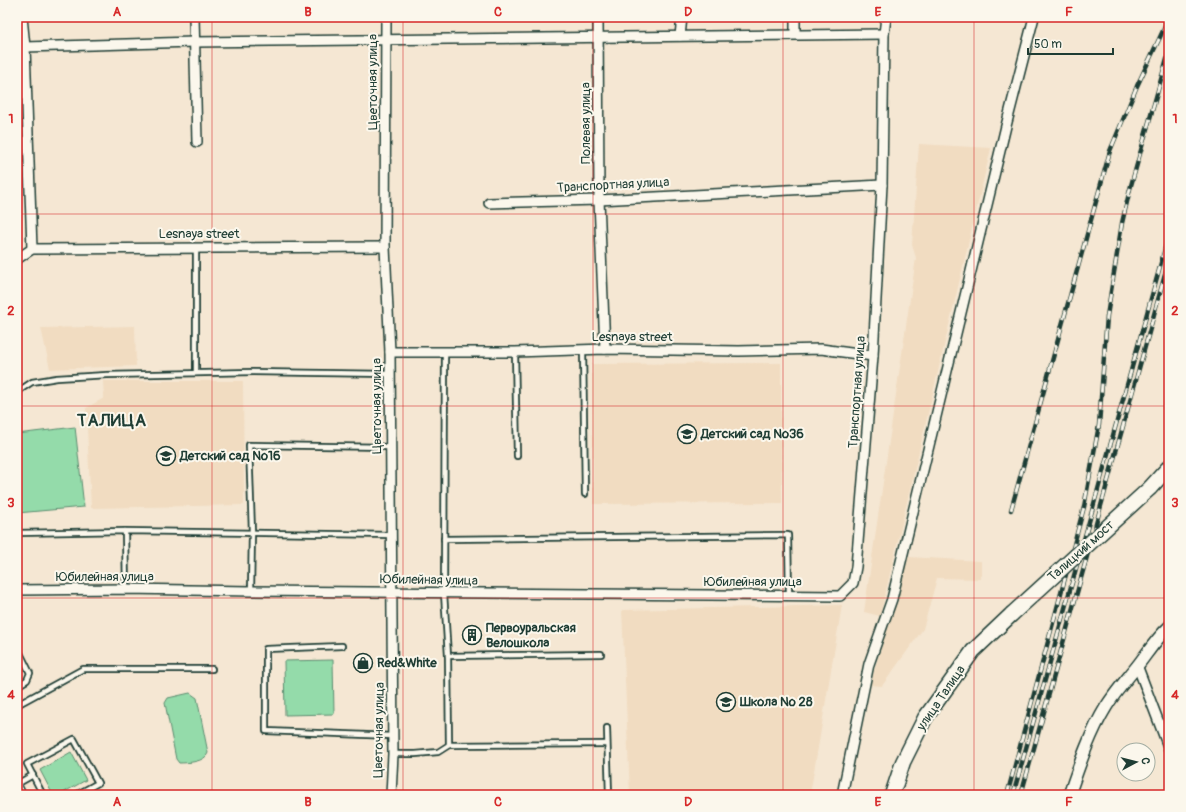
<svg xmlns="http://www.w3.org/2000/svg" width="1186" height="812" font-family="Pangolin,sans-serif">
	<rect width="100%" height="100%" fill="#f5e7d3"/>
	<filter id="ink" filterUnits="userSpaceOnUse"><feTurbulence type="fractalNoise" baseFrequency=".025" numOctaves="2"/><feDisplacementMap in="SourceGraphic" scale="8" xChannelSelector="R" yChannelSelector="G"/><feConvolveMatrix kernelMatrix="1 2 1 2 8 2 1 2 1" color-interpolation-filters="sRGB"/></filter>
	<g filter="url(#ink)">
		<g fill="#f1dcc1">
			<path d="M919,144L991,148L880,616L864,612L916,258L912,245Z"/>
			<path d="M135,326L136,366L50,369L41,328Z"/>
			<path d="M781,363L782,503L593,504L592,364Z"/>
			<path d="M103,381H243L244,505L91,508L86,408L104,398Z"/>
			<path d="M908,557L981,561V579L937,578L923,629L882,686L870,685Z"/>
			<path d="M842,605L810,795H630L622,610Z"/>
		</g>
		<g fill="#94dbaa" stroke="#5a8c6f">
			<path d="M75,427L84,507L17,513V434Z"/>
			<path d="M333,660L334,714L285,715L284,661Z"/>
			<path d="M190,693L197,698L208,753C205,762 188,763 179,763L176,759L165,703L168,698Z"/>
			<path d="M71,752L86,780L59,795H53L40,770Z"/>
		</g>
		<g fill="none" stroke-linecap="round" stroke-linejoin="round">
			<g stroke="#1f3d34" stroke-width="8">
				<g id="service">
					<path d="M196,247V373"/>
					<path d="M583,350L585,494"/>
					<path d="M445,352L444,593L448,656L449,745L607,744"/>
					<path d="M515,352L517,456"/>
					<path d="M17,392L32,382L57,378L107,375L253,372L390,374"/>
					<path d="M125,531L126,589"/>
					<path d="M17,533L125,531L391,535"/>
					<path d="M444,539L788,535L789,595"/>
					<path d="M251,591L252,532L249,445L391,447"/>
					<path d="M342,646L266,649V731L392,736"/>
					<path d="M448,656L601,654"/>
					<path d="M17,686L27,680L30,673L18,649"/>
					<path d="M17,705L83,669H212"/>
					<path d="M607,728L609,795"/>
					<path d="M393,754H415L438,752L449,745"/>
					<path d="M17,784L33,775"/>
					<path d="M43,795L27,764L74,739L98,783L76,795"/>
				</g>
			</g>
			<g stroke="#1f3d34" stroke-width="12">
				<g id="minor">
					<path d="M22,17L25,47L32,249"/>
					<path d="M194,17L197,142"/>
					<path d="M386,17L385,247L390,352L393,754L391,795"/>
					<path d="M598,17L599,200L605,349"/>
					<path d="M795,17V34"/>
					<path d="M680,36L682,17"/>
					<path d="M17,48L25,47L194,42L884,34"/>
					<path d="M489,203L599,200L882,185"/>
					<path d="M17,259L32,249L385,247"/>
					<path d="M390,352H515L605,349L739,351L821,349L873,356"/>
					<path d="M17,590L126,589L251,591L840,596L853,583L856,567L873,356L882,185L884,34L886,17"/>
					<path d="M1137,665L1169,749"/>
					<path d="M842,795L869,664L892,599L1006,126L1034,17"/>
				</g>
			</g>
			<g stroke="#1f3d34" stroke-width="14">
				<g id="tertiary">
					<path d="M17,789L20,795"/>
					<path d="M1069,795C1079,766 1090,733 1106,707C1115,692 1127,679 1138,665C1148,652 1157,638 1169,627"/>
				</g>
			</g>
			<g stroke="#1f3d34" stroke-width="17">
				<g id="primary">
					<path d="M1150,488L1169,467"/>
					<path d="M892,795L903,762L925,718L973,651L1012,614"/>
				</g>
			</g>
			<use href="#service" stroke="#fbf7ec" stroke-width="4.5"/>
			<use href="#minor" stroke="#fbf7ec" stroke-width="9"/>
			<use href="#tertiary" stroke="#fbf7ec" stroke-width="11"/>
			<use href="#primary" stroke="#fbf7ec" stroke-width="14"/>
			<g stroke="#1f3d34" stroke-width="4.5">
				<g id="rail">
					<path d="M1011,510L1110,151L1137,86L1169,18"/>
					<path d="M1007,795L1084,507L1099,425L1107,316L1122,223L1130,189L1169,51"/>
					<path d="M1013,795L1169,234"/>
					<path d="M1021,795L1169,260"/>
				</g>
			</g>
			<use href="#rail" stroke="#fbf7ec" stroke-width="3" stroke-dasharray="9" stroke-linecap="butt"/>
			<g stroke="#1f3d34" stroke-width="17" stroke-linecap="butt">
				<path id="primary-bridge" d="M1012,614L1150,488"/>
			</g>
			<use href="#primary-bridge" stroke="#fbf7ec" stroke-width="14"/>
		</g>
	</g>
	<path fill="none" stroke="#d62828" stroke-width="1" stroke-opacity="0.55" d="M212,17V795M403,17V795M593,17V795M783,17V795M974,17V795M17,214H1169M17,406H1169M17,598H1169"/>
	<defs>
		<g id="school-ring" transform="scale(1)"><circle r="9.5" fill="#fbf7ec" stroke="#1f3d34" stroke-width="1.5"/><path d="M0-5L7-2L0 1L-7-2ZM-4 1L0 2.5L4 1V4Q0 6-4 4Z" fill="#1f3d34"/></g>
		<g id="building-ring" transform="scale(1)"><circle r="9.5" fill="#fbf7ec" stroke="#1f3d34" stroke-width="1.5"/><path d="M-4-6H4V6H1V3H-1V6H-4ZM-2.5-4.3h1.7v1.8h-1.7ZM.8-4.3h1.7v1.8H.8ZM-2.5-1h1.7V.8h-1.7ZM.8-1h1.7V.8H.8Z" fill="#1f3d34"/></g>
		<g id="shop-ring" transform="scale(1)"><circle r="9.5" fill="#fbf7ec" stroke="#1f3d34" stroke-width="1.5"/><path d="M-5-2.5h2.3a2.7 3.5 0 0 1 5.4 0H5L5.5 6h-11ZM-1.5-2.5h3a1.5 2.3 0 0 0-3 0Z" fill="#1f3d34"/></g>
	</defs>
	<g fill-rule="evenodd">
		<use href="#school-ring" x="687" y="434"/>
		<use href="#school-ring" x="166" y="456"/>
		<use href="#building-ring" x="472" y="635"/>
		<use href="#shop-ring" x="363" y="663"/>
		<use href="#school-ring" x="726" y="702"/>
	</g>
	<g text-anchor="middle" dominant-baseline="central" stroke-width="4" stroke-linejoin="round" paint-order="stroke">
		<g font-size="13" fill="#1f3d34" stroke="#fbf7ec">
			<text transform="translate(373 82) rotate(-90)">Цветочная улица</text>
			<text transform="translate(586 123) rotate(-90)">Полевая улица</text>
			<text transform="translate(613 185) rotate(-3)">Транспортная улица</text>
			<text x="199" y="234">Lesnaya street</text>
			<text x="632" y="337">Lesnaya street</text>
			<text transform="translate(857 392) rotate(-86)">Транспортная улица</text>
			<text transform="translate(377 406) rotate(-90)">Цветочная улица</text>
			<text transform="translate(1081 551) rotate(-42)">Талицкий мост</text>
			<text x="105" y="577">Юбилейная улица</text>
			<text transform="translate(429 580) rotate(1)">Юбилейная улица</text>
			<text x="753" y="582">Юбилейная улица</text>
			<text transform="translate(941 698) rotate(-56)">улица Талица</text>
			<text transform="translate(379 730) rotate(-89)">Цветочная улица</text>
		</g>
		<g font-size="13" font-weight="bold" fill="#1f3d34" stroke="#fbf7ec" text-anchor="start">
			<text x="701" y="434">Детский сад №36</text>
			<text x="180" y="456">Детский сад №16</text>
			<text x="486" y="628">Первоуральская<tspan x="486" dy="15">Велошкола</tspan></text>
			<text x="377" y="663">Red&amp;White</text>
			<text x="740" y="702">Школа № 28</text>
		</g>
		<g font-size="17" font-weight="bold" letter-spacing="1" fill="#1f3d34" stroke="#fbf7ec">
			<text x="112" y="420">ТАЛИЦА</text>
		</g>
	</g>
	<rect width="1186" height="812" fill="none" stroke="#fbf7ec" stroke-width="44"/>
	<g transform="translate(1136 762) rotate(83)"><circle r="19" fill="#fbf7ec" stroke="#a3ada2"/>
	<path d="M0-3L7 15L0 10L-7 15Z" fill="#1f3d34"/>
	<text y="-6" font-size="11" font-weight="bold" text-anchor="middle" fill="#1f3d34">С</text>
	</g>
	<path d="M1028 48v6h85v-6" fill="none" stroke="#1f3d34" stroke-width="2"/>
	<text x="1034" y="48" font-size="12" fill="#1f3d34" stroke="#fbf7ec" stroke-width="3" paint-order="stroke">50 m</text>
	<rect x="22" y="22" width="1142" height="768" fill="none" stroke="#d62828" stroke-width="1.5"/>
	<g font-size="13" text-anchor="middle" font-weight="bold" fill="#d62828">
		<text x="117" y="16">A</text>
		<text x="308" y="16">B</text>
		<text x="498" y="16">C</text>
		<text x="688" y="16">D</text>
		<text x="878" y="16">E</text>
		<text x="1069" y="16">F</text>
		<text x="11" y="123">1</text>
		<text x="1175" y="123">1</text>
		<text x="11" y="315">2</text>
		<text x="1175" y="315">2</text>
		<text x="11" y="507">3</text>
		<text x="1175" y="507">3</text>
		<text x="11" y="699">4</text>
		<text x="1175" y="699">4</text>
		<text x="117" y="806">A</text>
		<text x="308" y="806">B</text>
		<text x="498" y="806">C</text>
		<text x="688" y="806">D</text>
		<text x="878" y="806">E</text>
		<text x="1069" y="806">F</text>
	</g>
</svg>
